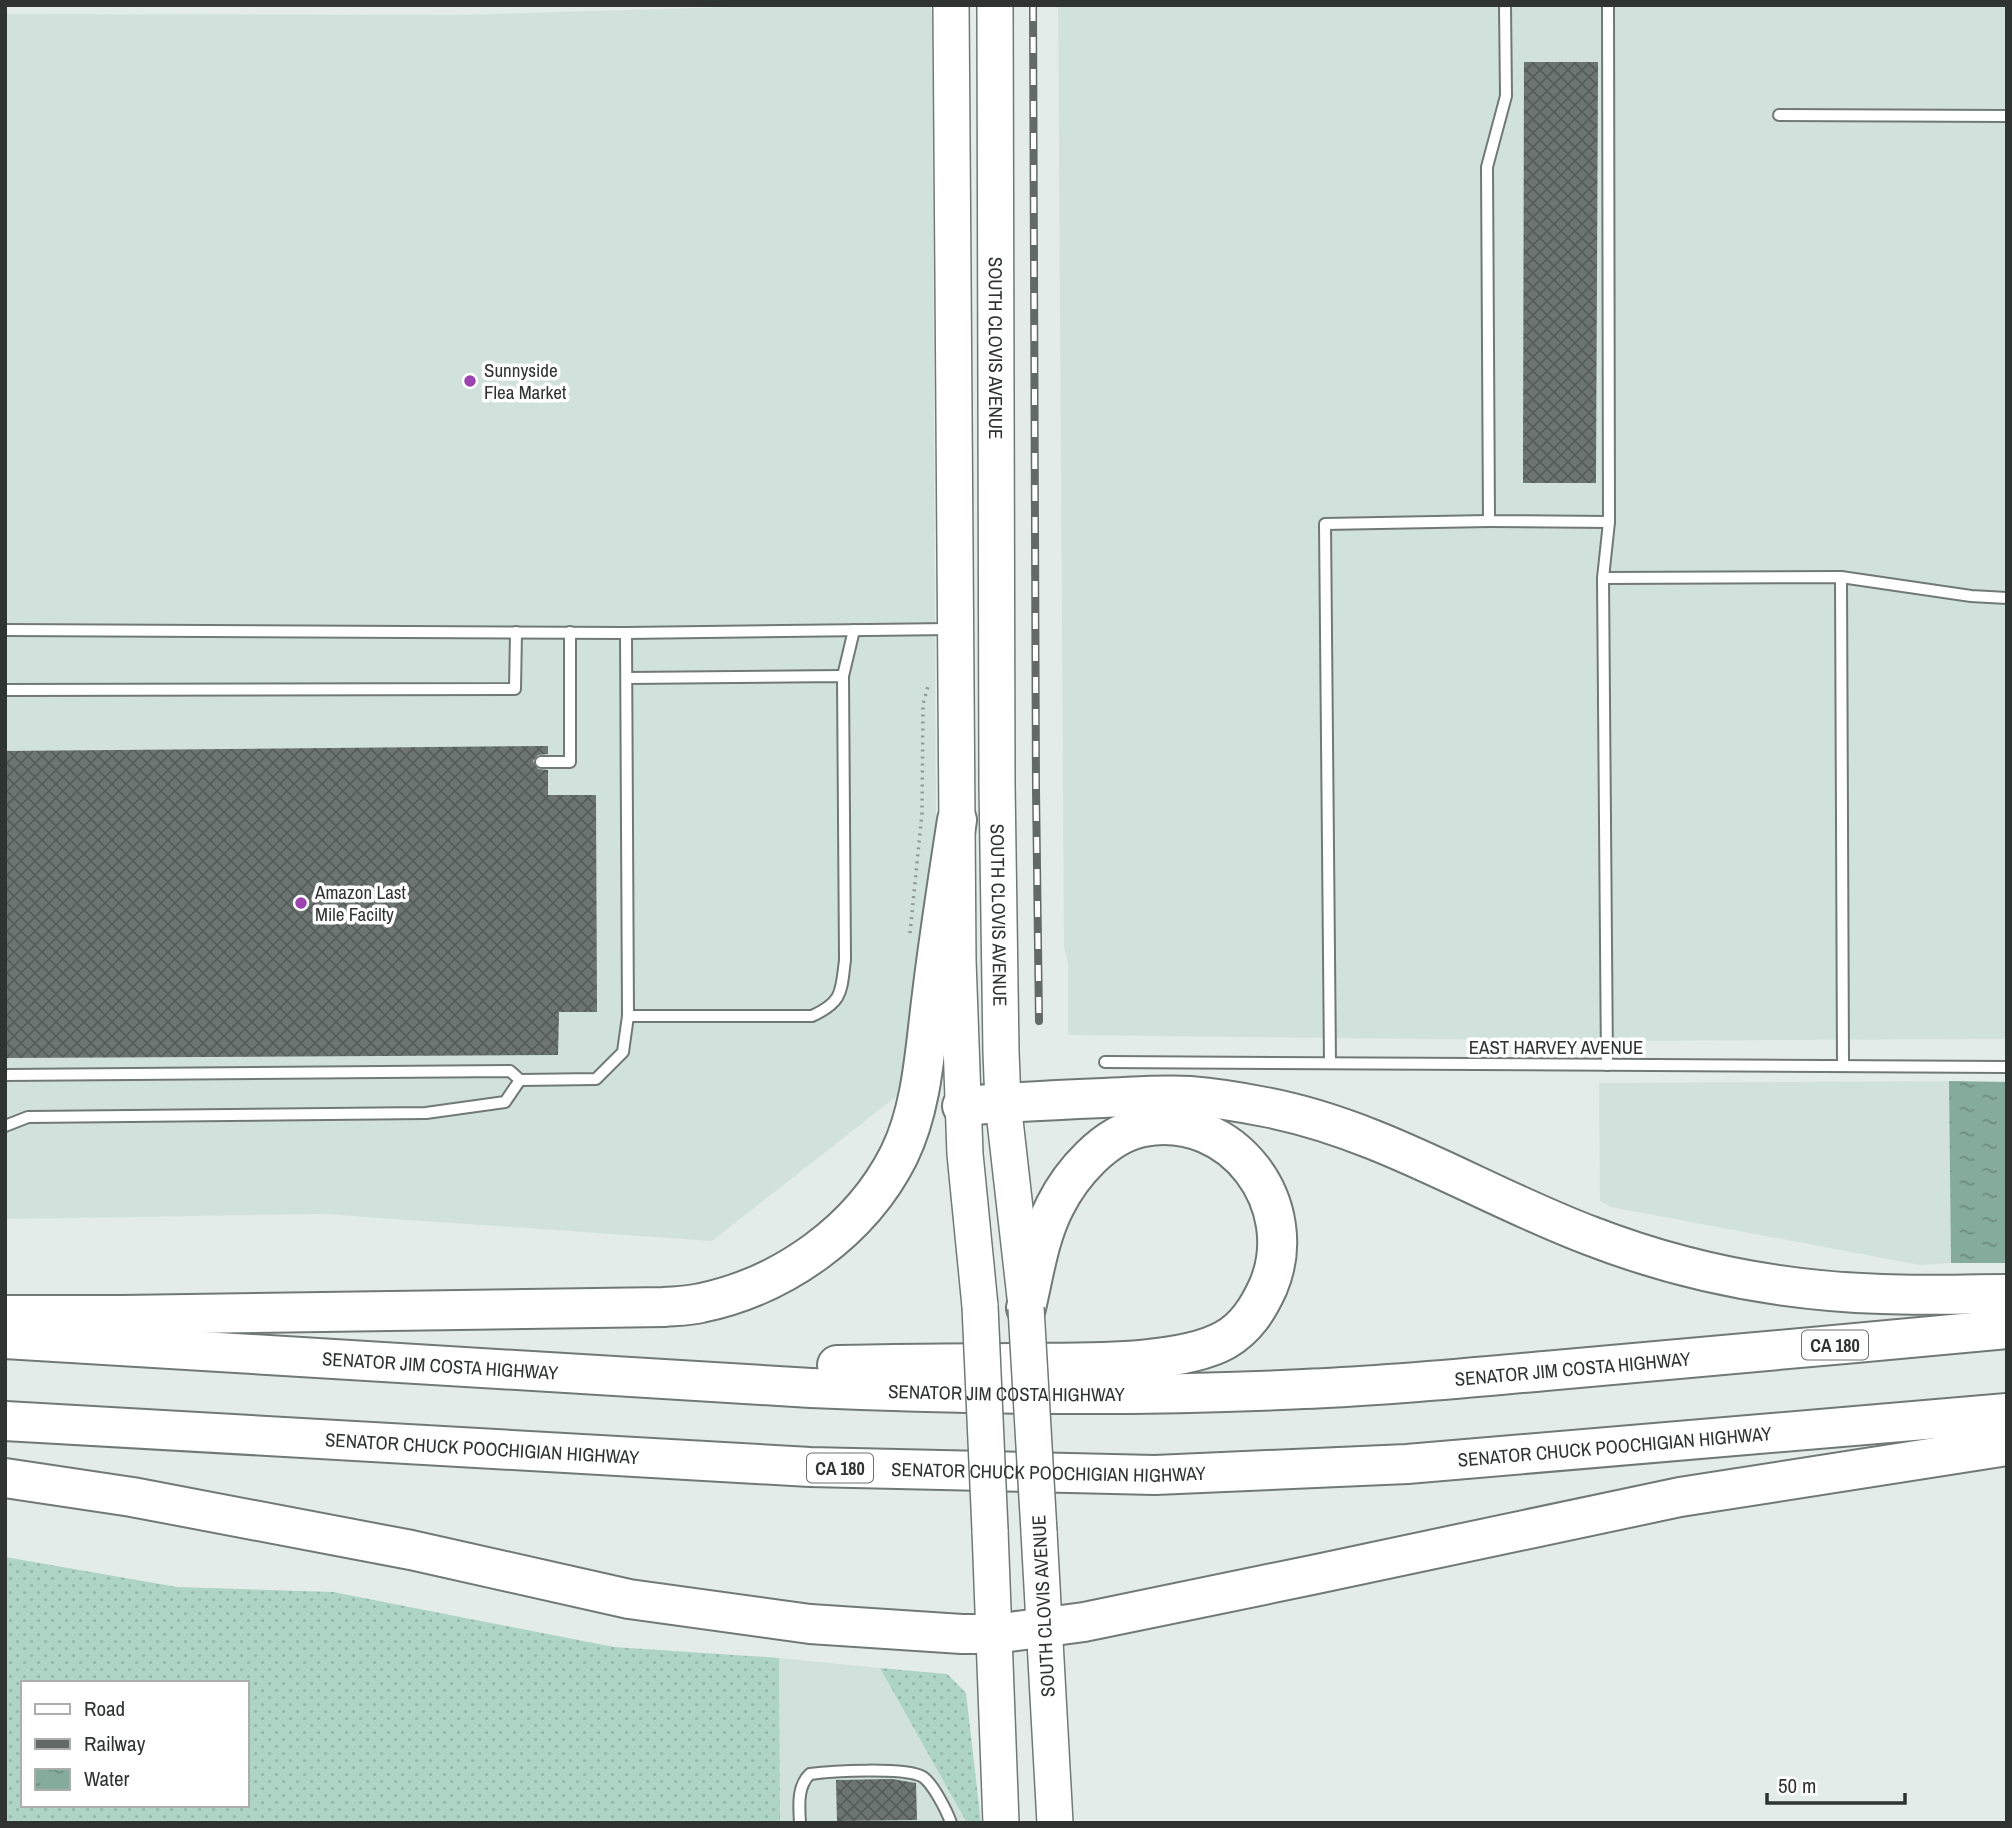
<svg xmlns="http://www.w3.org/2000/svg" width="2012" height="1828" font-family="'Archivo Narrow',sans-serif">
	<defs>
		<pattern id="grass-dots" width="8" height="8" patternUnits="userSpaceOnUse" patternTransform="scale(1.75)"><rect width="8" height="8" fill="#add4c5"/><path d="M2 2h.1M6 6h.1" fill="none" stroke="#95b6aa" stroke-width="1.8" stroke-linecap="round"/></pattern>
		<pattern id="water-ripples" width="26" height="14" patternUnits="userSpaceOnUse" patternTransform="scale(1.75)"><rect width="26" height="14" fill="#85ab9d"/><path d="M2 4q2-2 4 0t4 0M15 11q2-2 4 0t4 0" fill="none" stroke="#6d8c81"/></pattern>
		<pattern id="building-cross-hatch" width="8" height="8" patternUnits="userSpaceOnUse" patternTransform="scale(1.75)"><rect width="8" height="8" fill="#6d7572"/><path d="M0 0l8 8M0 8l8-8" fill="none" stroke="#555c59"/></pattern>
	</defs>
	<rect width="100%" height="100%" fill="#e3ece9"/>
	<g fill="#d1e2dc">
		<path d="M796,5H927L930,6L932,12L936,825L902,1092L712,1241L323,1214L5,1219V14L457,15Z"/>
		<path d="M1058,5H2007V1039L1599,1041L1068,1035V964L1064,946Z"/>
		<path d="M1949,1081L1951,1263L1920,1265L1611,1207L1600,1201L1599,1083Z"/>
		<path d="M779,1658L880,1668L967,1823H780Z"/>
	</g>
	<g fill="url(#grass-dots)" fill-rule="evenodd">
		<path d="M5,1557L177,1587L333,1592L614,1647L779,1658L780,1823H5ZM23,1683H247V1805H23Z"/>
		<path d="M880,1668L947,1674L966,1693L981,1823H967Z"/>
	</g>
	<path fill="url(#water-ripples)" d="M1949,1081L2007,1082V1263H1951Z"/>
	<g fill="url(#building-cross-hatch)">
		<path d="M1524,62H1598L1596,483H1523Z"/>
		<path d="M548,746V754L538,755L533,761L538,769L548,770V795H596L597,1012H559L558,1055L5,1058V751Z"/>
		<path d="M892,1779L916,1783L917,1820L837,1821L836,1780Z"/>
	</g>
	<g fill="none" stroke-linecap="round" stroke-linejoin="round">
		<g stroke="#717975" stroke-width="14">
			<g id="lane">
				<path d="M1505,5L1506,96L1487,167L1489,521L1609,522L1608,5"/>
				<path d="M1779,115L2007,116"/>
				<path d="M1609,522L1603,578L1841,577L1971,596L2007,598"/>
				<path d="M1841,577L1843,1066"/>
				<path d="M1603,578L1607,1065"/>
				<path d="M5,630L626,633L951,629"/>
				<path d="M626,633L628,1016H812C843,1002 841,992 845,960L843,676L627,678"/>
				<path d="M843,676L854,630"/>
				<path d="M5,690L515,689L516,632"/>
				<path d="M541,762H570V632"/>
				<path d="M1105,1062L2007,1067"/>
				<path d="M1330,1063L1325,524L1489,521"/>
				<path d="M5,1075L510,1071L520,1080L505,1102L426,1113L28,1117L5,1126"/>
				<path d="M520,1080L596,1079L623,1052L628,1016"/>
				<path d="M800,1823C799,1806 797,1786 810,1774C831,1771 906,1767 923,1777C933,1784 947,1811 951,1823"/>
			</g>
		</g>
		<g stroke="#717975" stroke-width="38">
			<g id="primary">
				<path d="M951,5L958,960L965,1154L980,1306"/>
				<path id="s1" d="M995,5L997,784L1001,1052L1003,1103L1025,1297"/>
				<path d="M990,1530L1001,1823"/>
				<path d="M1039,1532L1055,1823"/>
			</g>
		</g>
		<g stroke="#717975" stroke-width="42">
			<g id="highway">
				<path d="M962,1106C1009,1102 1056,1100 1103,1098C1132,1097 1161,1094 1190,1096C1215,1098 1240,1102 1265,1107C1381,1129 1482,1195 1591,1236C1684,1272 1783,1291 1882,1294C1924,1296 1965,1294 2007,1294"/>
				<path d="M5,1315H121L664,1307C676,1306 689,1306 701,1303C783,1286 861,1231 899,1155C923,1106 925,1047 932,994C939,936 948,878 957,820"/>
				<path id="s2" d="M5,1339L811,1388C975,1395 1140,1397 1304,1389C1385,1386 1465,1378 1545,1371C1699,1358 1853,1343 2007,1329"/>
				<path d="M837,1365C899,1364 960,1363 1022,1363C1077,1362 1178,1366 1225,1340C1246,1328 1258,1309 1268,1287C1303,1205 1233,1110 1143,1127C1105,1134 1071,1174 1055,1206C1039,1237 1034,1274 1026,1308"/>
				<path id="s3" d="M5,1421L810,1467L1155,1475L1407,1464L2007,1413"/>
				<path d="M5,1478L132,1497L411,1550L629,1599L810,1624L962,1634H994L1084,1622L1312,1575L1680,1497L2007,1446"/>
			</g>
		</g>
		<path stroke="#919896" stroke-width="3.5" stroke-dasharray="2 5" stroke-linecap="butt" d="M910,933L922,813L923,704L929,683"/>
		<use href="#lane" stroke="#fff" stroke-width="10"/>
		<use href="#primary" stroke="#fff" stroke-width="35"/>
		<use href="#highway" stroke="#fff" stroke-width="38"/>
		<g stroke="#636966" stroke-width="8">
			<path id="rail" d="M1033,5L1036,790L1039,1021"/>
		</g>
		<use href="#rail" stroke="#fff" stroke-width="5" stroke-dasharray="16" stroke-linecap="butt"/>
		<g stroke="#717975" stroke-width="38" stroke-linecap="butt">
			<g id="primary-bridge">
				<path d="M980,1306L990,1530"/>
				<path d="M1026,1308L1039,1532"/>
			</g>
		</g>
		<use href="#primary-bridge" stroke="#fff" stroke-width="35"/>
	</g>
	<g fill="#9b43af" stroke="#fff" stroke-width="2.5">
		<circle cx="470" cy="381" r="7"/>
		<circle cx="301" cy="903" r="7"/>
	</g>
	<g text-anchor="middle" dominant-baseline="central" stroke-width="7" stroke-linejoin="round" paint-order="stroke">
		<g fill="#fff" stroke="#6d706f" stroke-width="2">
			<rect x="1802" y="1330.5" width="66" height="29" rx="5"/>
			<rect x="807" y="1453.5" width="66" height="29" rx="5"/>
		</g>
		<g font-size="18" font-weight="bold" fill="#2f3331">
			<text x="1835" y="1345">CA 180</text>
			<text x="840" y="1468">CA 180</text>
		</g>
		<g font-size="19" fill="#2f3331" stroke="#fff">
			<text stroke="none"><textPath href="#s1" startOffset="343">SOUTH CLOVIS AVENUE</textPath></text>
			<text stroke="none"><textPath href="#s1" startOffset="910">SOUTH CLOVIS AVENUE</textPath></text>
			<text x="1556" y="1047">EAST HARVEY AVENUE</text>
			<text stroke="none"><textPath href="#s2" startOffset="436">SENATOR JIM COSTA HIGHWAY</textPath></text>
			<text stroke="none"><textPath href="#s2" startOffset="1570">SENATOR JIM COSTA HIGHWAY</textPath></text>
			<text stroke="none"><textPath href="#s2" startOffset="1003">SENATOR JIM COSTA HIGHWAY</textPath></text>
			<text stroke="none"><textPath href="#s3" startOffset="1612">SENATOR CHUCK POOCHIGIAN HIGHWAY</textPath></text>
			<text stroke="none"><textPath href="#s3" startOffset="478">SENATOR CHUCK POOCHIGIAN HIGHWAY</textPath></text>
			<text stroke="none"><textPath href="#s3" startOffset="1045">SENATOR CHUCK POOCHIGIAN HIGHWAY</textPath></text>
			<text transform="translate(1043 1606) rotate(-93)">SOUTH CLOVIS AVENUE</text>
		</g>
		<g font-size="19" fill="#2f3331" stroke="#fff" text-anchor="start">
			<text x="484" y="370">Sunnyside<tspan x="484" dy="22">Flea Market</tspan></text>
			<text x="315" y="892">Amazon Last<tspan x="315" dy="22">Mile Facilty</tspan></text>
		</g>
	</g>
	<rect width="2012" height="1828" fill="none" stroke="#2f3331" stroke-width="14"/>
	<rect x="21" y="1681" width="228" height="126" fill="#ffffff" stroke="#acadad" stroke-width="2"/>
	<rect x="35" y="1704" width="35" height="10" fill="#ffffff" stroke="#acadad" stroke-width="2"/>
	<text x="84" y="1716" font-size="21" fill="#2f3331">Road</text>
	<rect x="35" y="1739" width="35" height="10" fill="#636966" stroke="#acadad" stroke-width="2"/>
	<text x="84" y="1751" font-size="21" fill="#2f3331">Railway</text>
	<rect x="35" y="1769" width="35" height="21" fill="url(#water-ripples)" stroke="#acadad" stroke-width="2"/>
	<text x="84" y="1786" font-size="21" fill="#2f3331">Water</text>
	<path d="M1767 1793v10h138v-10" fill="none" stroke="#2f3331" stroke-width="3.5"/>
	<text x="1778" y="1793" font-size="21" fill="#2f3331" stroke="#ffffff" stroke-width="5" paint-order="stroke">50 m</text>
</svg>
